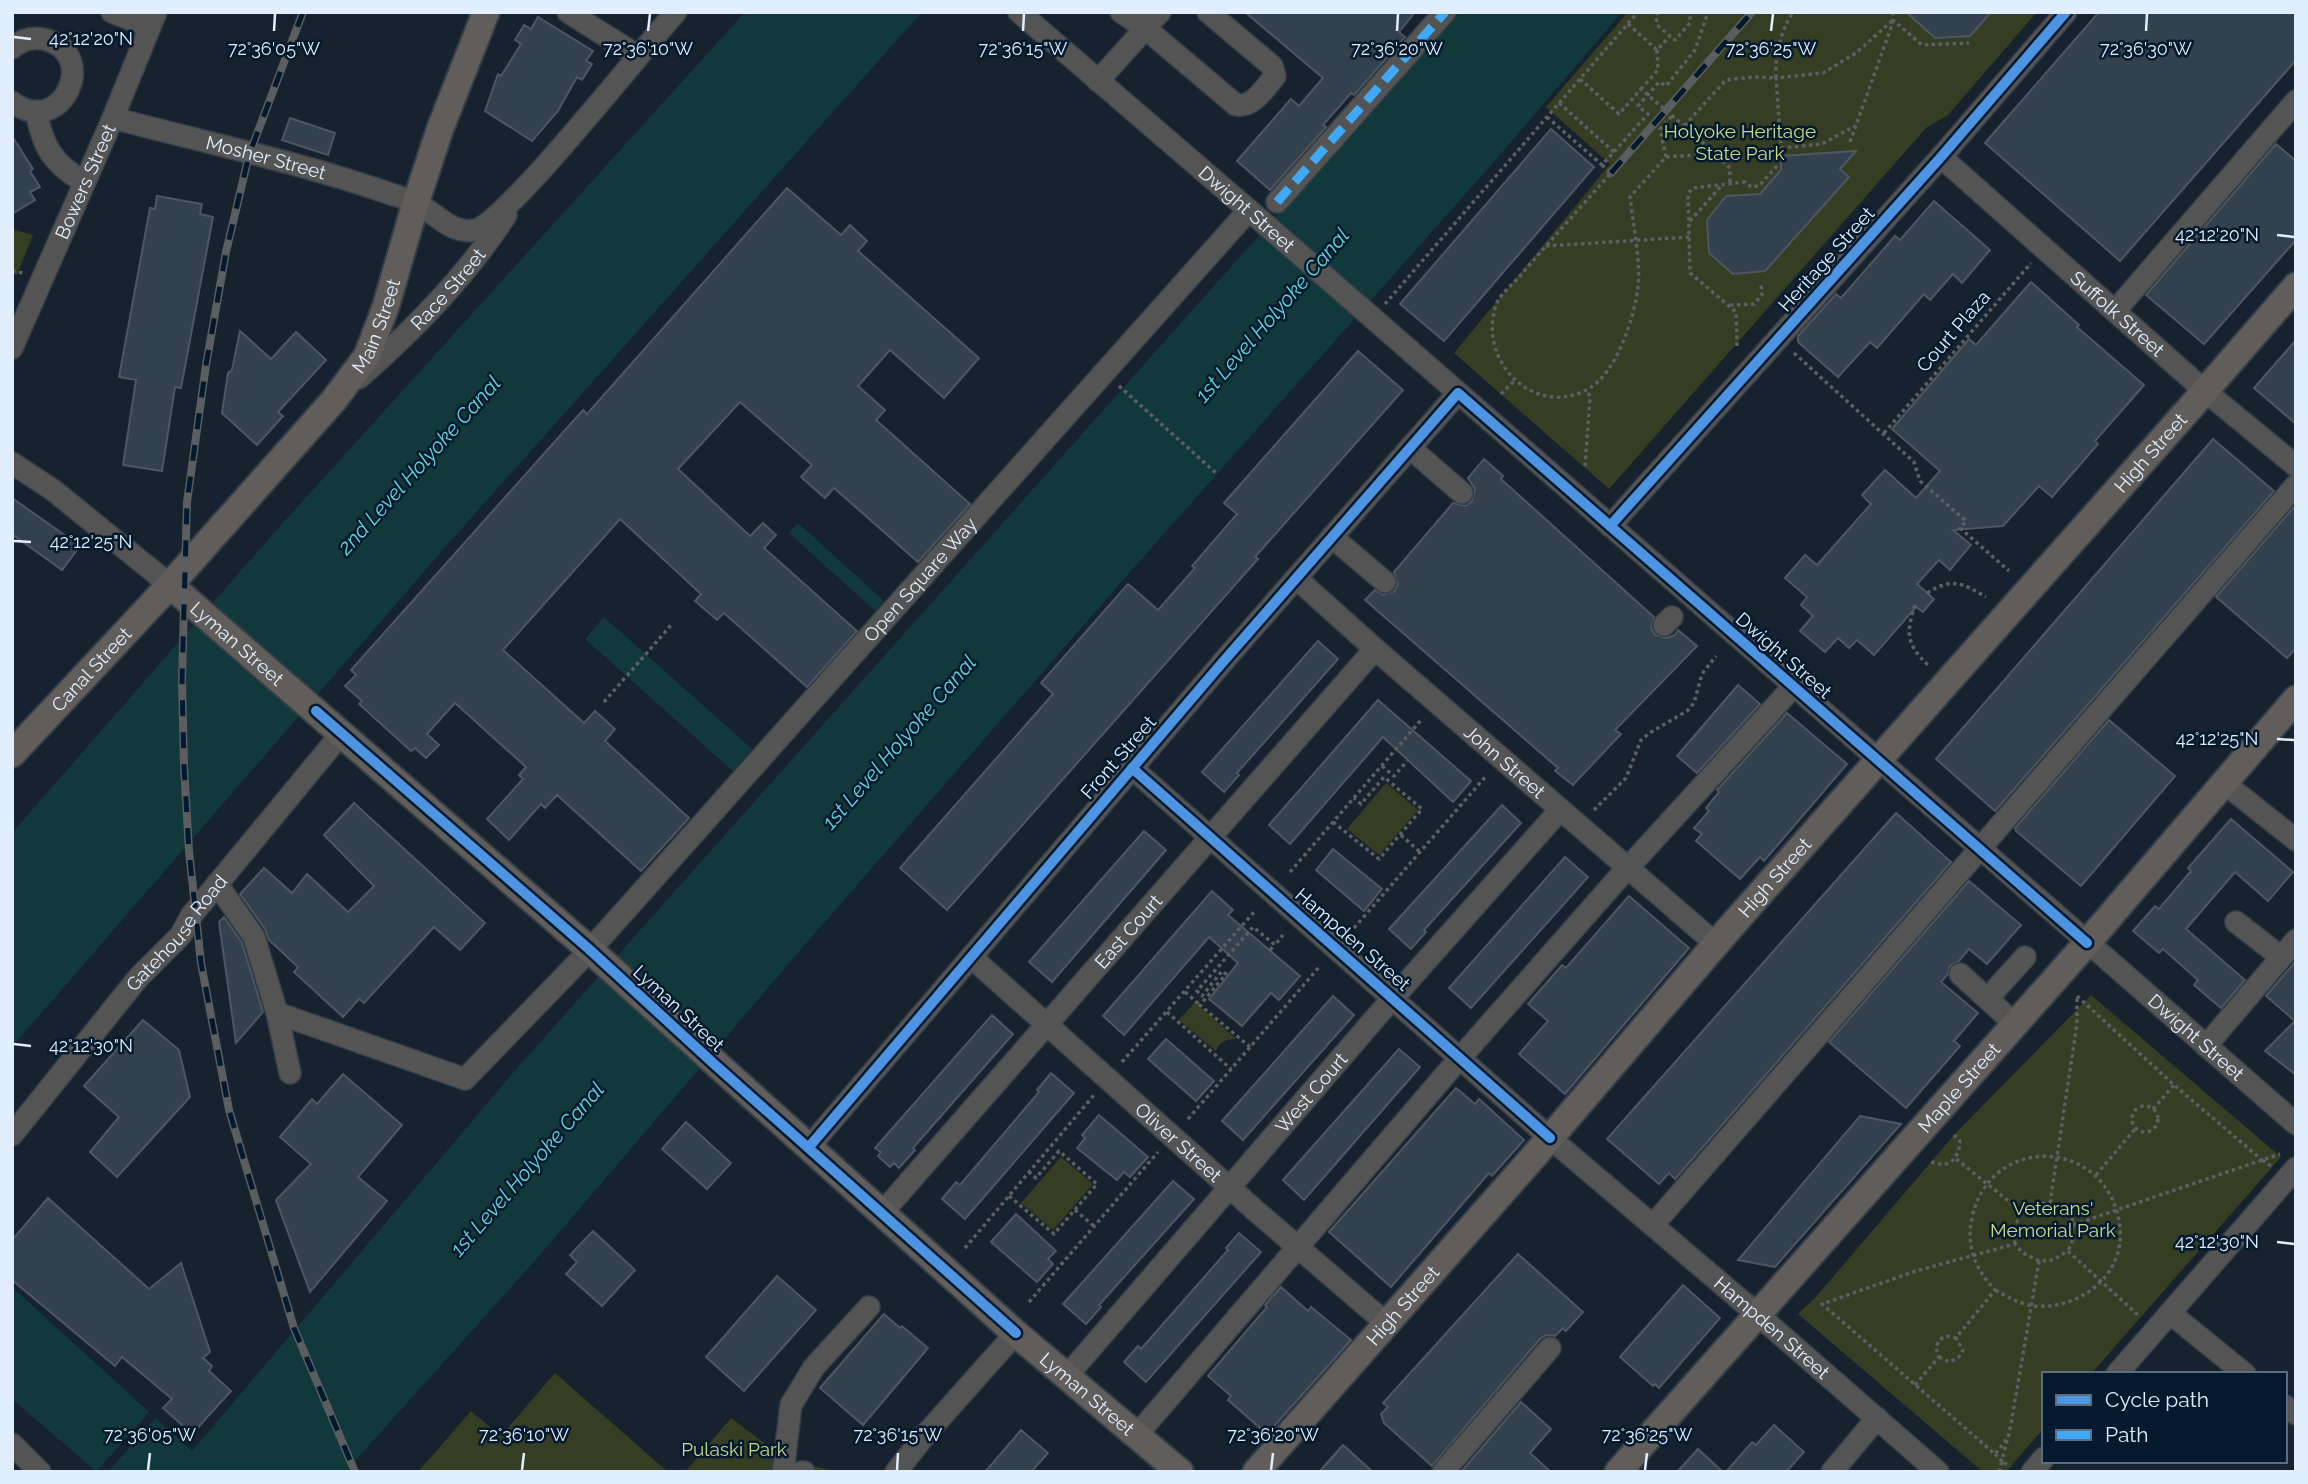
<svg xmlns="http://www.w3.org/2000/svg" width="2308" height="1484" font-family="Raleway,sans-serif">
	<rect width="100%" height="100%" fill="#16222e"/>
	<g fill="#353d22">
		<path d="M1628,12H2037L1948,115L1926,128L1609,489L1454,353L1610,164L1546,107Z"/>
		<path d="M12,229L33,235L17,275L12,273Z"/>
		<path d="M1386,783L1418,810L1379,855L1347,829Z"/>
		<path d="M2091,995L2281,1157L2091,1374H2044V1428L2006,1472H1983L1798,1314L1815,1298L1954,1135Z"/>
		<path d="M1195,1002L1236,1039C1227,1039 1219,1042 1216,1051L1179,1020Z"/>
		<path d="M1061,1157L1093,1184L1053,1230L1021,1203Z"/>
		<path d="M555,1373L668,1472H418L471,1411L501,1436Z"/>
		<path d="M731,1418L785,1459L839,1472H685Z"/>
	</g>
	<g fill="#11383b">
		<path d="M745,12H922L448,544L12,1047V833L272,535Z"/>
		<path d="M1458,12H1622L1492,164L1131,571L803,947L540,1255L345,1472H97L12,1399V1287L192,1451L518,1067Z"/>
		<path d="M798,523L884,601L875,611L789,533Z"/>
		<path d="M604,617L752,749L733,771L585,639Z"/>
	</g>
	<path fill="#16222e" d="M150,1411L156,1417L108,1472H96Z"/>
	<g fill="#33404d" stroke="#4c5761" stroke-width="2">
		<path d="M1245,12H1415L1399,32L1405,37L1354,95L1351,93L1323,125L1326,127L1270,190L1237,161L1291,99L1299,106L1323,78Z"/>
		<path d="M1906,12H1991L1970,36L1935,38Z"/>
		<path d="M2099,12H2296V60L2120,261L1985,143Z"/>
		<path d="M538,17L593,51L586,61L592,64L582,80L577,77L558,111L532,141L485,111L498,74L501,76L521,44L515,40L524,25L531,29Z"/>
		<path d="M290,118L335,133L328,155L282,140Z"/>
		<path d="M1551,129L1594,167L1444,341L1400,304Z"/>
		<path d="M12,136L33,169L30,171L40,187L30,192L35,200L12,214Z"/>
		<path d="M2276,144L2296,161V240L2204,344L2146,295Z"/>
		<path d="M1856,151L1840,169L1849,177L1765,271L1733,274L1709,253L1707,220L1726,196L1760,194L1781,170V156Z"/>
		<path d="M787,188L841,235L850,225L867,241L858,251L979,358L944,398L890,350L858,386L885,410L876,420L970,504L918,562L834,488L825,498L801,477L812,465L740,402L678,469L750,536L763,523L776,535L764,548L857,631L807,687L724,613L717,620L695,601L701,594L620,519L503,650L584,723L595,711L615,729L605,741L689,818L641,871L557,795L545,808L541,804L509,840L487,819L523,779L519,775L526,767L455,703L427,734L439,745L426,758L415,748L411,751L359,704L362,701L345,686L356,675L351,670L583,410L587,414Z"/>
		<path d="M157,196L202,204L200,214L213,217L181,388L175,387L162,471L123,465L136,380L119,377L150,208L155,209Z"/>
		<path d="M1934,201L1990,250L1962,283L1953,274L1930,300L1924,294L1877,348L1870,342L1838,377L1798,342V336L1836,294L1841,298L1895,236L1900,240Z"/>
		<path d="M2031,282L2079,325L2077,327L2144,385L2095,441L2098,444L2052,497L2039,486L2003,526L1953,530L1971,545L1950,570L1939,560L1917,584L1934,599L1923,612L1916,607L1874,655L1857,640L1849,648L1838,638L1825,652L1800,631L1813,616L1801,605L1807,597L1785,578L1805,555L1817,565L1871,504L1862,495L1885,470L1916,498L1940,471L1892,429L1969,339L1976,345Z"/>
		<path d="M240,331L271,359L296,332L326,360L278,412L283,416L257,445L222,413L228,373L232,370Z"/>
		<path d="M2296,340V424L2254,388Z"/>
		<path d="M1358,351L1403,390L1255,557L1258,559L947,910L900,868L1053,694L1041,683L1128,584L1158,610L1195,568L1192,566L1237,514L1224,503Z"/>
		<path d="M2213,439L2274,491L1995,811L1936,759Z"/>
		<path d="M1484,459L1503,476L1501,479L1654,617L1651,628L1655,635L1667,638L1675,635L1678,630L1697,646L1615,730L1621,734L1573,785L1555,771L1558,768L1365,600L1375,590L1383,595L1395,591L1398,584L1394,572L1453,503L1466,506L1472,501L1475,489L1468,478Z"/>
		<path d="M12,498L80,546L62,570L12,534Z"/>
		<path d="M2293,508L2296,510V648L2287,658L2216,597Z"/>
		<path d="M1318,641L1338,659L1237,773L1239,775L1224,792L1202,772Z"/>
		<path d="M1738,685L1760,704L1697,773L1677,756Z"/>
		<path d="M1378,700L1471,781L1453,802L1383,737L1290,844L1269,825Z"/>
		<path d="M1787,713L1847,764L1764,861L1760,857L1740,879L1696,841L1702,834L1694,828L1709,811L1706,808L1719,792L1717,790Z"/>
		<path d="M2109,720L2175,776L2081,886L2016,831L2015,828Z"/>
		<path d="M354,803L485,923L460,950L434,927L364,1003L359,999L343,1017L294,972L298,967L269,940L265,929L240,894L264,868L292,893L307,874L348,912L374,886L324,835Z"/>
		<path d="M1502,805L1521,823L1424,930L1426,932L1411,949L1389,929Z"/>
		<path d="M1896,813L1951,862L1675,1179L1669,1173L1659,1184L1607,1139Z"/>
		<path d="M2231,819L2293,872L2268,901L2235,872L2186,929L2245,980L2221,1008L2194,985L2198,980L2163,949L2159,953L2133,931L2155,906L2159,909L2191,871L2188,868Z"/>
		<path d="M1144,831L1166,850L1052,982L1029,962Z"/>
		<path d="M1333,849L1382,889L1364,911L1316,870Z"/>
		<path d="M1565,857L1588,877L1471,1008L1449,988Z"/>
		<path d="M1969,881L2021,925L1987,964L1969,949L1959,961L1950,966L1947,975L1941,982L1978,1013L1954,1041L1960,1046L1906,1108L1829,1042Z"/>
		<path d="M1212,891L1233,910L1228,915L1300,976L1279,1000L1271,993L1242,1026L1209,999L1238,963L1209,937L1124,1035L1103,1016Z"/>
		<path d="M1629,896L1689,948L1565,1094L1519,1054L1548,1021L1528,1004L1562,965L1566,968Z"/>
		<path d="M224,917L242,943L263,1012L236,1043L219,922Z"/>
		<path d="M2296,961V1075L2265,1051L2295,1021L2266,996Z"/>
		<path d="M1333,996L1354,1015L1243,1140L1222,1121Z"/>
		<path d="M992,1015L1013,1034L913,1148L915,1150L899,1168L894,1163L890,1167L878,1156L881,1152L875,1148Z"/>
		<path d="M143,1020L179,1050L190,1097L117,1177L90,1152L119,1117L84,1086Z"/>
		<path d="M1166,1039L1214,1081L1196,1101L1148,1059Z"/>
		<path d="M1399,1049L1420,1067L1304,1200L1283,1180Z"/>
		<path d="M1051,1073L1074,1093L965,1219L942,1199L956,1182L960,1185L1039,1092L1037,1090Z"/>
		<path d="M343,1074L402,1125L358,1177L387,1201L310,1292L276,1200L311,1164L280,1137L312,1099L317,1104Z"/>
		<path d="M1456,1088L1475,1104L1479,1099L1524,1140L1492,1176L1489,1173L1391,1287L1329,1232Z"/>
		<path d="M1099,1115L1148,1157L1130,1177L1124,1172L1117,1180L1077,1148L1085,1138L1082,1135Z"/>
		<path d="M1860,1116L1901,1124L1775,1267L1738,1260Z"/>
		<path d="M686,1122L731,1163L707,1189L662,1149Z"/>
		<path d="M1173,1181L1194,1199L1099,1305L1101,1307L1086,1324L1063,1304Z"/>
		<path d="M48,1198L149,1289L181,1263L210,1352L203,1358L212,1366L209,1371L231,1391L192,1434L163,1408L172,1399L122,1357L115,1366L12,1280V1240Z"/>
		<path d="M1016,1214L1056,1251L1048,1259L1053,1264L1037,1282L991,1242Z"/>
		<path d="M593,1231L635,1270L602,1306L566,1274L577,1262L570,1255Z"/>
		<path d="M1239,1233L1261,1252L1146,1382L1124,1362L1138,1346L1141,1349L1228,1250L1226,1248Z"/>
		<path d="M1518,1254L1583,1312L1566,1331L1563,1328L1555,1336L1546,1335L1540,1339L1432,1466L1384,1423L1381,1414L1388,1407L1383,1403Z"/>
		<path d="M777,1276L816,1310L744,1391L706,1357Z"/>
		<path d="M1683,1285L1720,1318L1659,1388L1655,1384L1653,1386L1620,1357Z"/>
		<path d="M1281,1287L1308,1311L1311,1307L1351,1340L1267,1434L1228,1400L1231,1396L1208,1376L1267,1307L1265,1305Z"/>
		<path d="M884,1314L900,1328L902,1326L928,1348L863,1425L820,1388Z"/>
		<path d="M1521,1402L1551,1429L1530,1453L1551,1472H1461Z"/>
		<path d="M1774,1425L1804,1452L1786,1472H1726L1752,1442L1756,1445Z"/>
		<path d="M1021,1430L1048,1453L1031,1472H985Z"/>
		<path d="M1343,1445L1373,1472H1319Z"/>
		<path d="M1698,1449L1723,1472H1677Z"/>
	</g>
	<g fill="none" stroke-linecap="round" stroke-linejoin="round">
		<g stroke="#343f49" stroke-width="24">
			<g id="minor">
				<path d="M112,12L150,27"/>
				<path d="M568,12L638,56"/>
				<path id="s1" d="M1019,12L1258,218L2296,1124"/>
				<path d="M1121,12L1145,28L1236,105C1253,108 1265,88 1275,76L1272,66L1208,12"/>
				<path d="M12,48C21,40 32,37 43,39C102,52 62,140 12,102"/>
				<path d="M1098,81L1160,12"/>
				<path d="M36,111C43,147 52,163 84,182"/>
				<path id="s2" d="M113,118C207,143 303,163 394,195C401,197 408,199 414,202C434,211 451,235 475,230C505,224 645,46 676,12"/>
				<path id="s3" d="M1941,157L2205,391L2296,466"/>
				<path d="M1277,202L1445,12"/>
				<path d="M2115,311L2296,101"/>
				<path id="s4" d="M12,348L113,118L156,12"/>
				<path id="s5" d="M359,378C413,330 466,277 506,215"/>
				<path d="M1410,448L1462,493"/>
				<path d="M12,463L53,490L170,585"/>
				<path d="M1610,526L1941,157L2066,12"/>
				<path d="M1332,537L1385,582"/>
				<path id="s6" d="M1296,578L1375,649L1716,944"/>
				<path d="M1664,625L1672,617"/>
				<path id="s7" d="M1132,768L1550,1138L1757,1314L1938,1472"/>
				<path d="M2224,783L2296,840"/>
				<path d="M217,884L254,937L277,1013L290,1073"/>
				<path d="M2236,922L2281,957"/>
				<path id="s8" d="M971,957L1257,1212L1387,1324"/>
				<path d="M1960,974L2015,1024"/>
				<path d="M1988,998L2025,957"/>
				<path id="s9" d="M277,1013L465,1079L590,950L1249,210"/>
				<path d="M2206,1046L2296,940"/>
				<path id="s10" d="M12,1135L138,978L181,935L191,916L341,734"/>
				<path d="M809,1147L1222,663L1458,393"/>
				<path id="s11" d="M882,1213L1375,649"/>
				<path d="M1653,1225L2296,485"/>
				<path d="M2170,1313L2245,1374"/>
				<path d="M2117,1374L2296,1168"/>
				<path id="s12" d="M1067,1376L1378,1015L1560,810"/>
				<path d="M2285,1406L2296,1414"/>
				<path d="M1136,1436L1446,1074L1614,883L1794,686"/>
				<path d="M12,1444L40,1472"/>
				<path d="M783,1472L791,1405L814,1367L869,1307"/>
				<path d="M801,1472H804"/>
				<path d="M896,1472L926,1434L1016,1333"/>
				<path d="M1443,1472L1550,1348"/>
				<path d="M1832,1472L1877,1418"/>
				<path d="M2032,1472L2044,1458"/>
			</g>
		</g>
		<g stroke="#343f49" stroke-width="30">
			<g id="major">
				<path id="s13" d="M170,585L590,950L1013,1331L1180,1472"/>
				<path id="s14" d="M12,754L170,585L334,400L367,356L386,306L416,202L440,129L486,12"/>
				<path id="s15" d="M1256,1472L1550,1138L1728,930L2205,391L2296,286"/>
				<path id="s16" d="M1618,1472L2087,943L2296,699"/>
			</g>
		</g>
		<g stroke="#5d5f62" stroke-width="3.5" stroke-dasharray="3.5 3.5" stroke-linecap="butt">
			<path d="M1658,12L1656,16L1657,25L1675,40L1690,23V12"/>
			<path d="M1893,12V20L1922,45L1969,43"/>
			<path d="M1628,24L1657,50L1670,36"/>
			<path d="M1580,79L1619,114L1641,89L1684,126"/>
			<path d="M1641,89L1658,70L1657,50"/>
			<path d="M1559,103L1614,152"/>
			<path d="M1547,117L1602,165L1648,114L1638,106L1659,82L1666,86L1695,50L1708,12"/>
			<path d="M1850,142L1893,22"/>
			<path d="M1781,148L1822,144L1855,126"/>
			<path d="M1666,157L1660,129L1672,116"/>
			<path d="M1602,165L1611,173C1580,208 1549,242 1519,277C1512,285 1499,295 1496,305C1477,361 1534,419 1588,389C1617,373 1634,318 1638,287C1641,263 1633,223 1630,197L1666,157L1714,154"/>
			<path d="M1730,182V168L1684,126L1726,80L1754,77L1776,78C1775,54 1780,33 1793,12"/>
			<path d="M1690,221L1722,185"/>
			<path d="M1546,246L1690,237"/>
			<path d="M12,271L24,273"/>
			<path d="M1385,304L1638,12"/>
			<path d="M1730,305L1754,304L1762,295L1761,284"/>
			<path d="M1737,346L1736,312L1690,273L1688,195L1692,188L1745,182L1751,187L1759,186L1776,167L1775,156L1781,148L1776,78L1823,73L1856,53L1893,20"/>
			<path d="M1794,353L1914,462L1920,481L1966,521L1960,528L2009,571"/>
			<path d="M1119,386L1217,474"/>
			<path d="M1501,394L1514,381"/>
			<path d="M1884,433L2031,263"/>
			<path d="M1585,466L1590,398L1588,390"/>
			<path d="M1927,593C1953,577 1962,583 1986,597"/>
			<path d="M1915,605C1906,633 1906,644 1928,665"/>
			<path d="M604,702L672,624"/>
			<path d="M1382,766L1394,776L1407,761"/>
			<path d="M1594,810L1626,778L1641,740L1651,732L1687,711L1694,703L1702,674L1716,656"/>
			<path d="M1333,822L1379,859L1422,809L1384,777L1361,804L1354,798"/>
			<path d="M1401,835L1420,852"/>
			<path d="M1290,872L1421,720"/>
			<path d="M1354,928L1487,775"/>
			<path d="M1270,950L1275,945"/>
			<path d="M1185,992L1200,1005"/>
			<path d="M2077,996L2174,1085L2262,1160"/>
			<path d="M1167,1012L1231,1069"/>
			<path d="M1250,1047L1200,1005L1226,974L1222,971L1202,996L1197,991L1253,927L1275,945L1283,935"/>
			<path d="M1122,1062L1255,911"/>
			<circle cx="2145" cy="1119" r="13"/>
			<path d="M2153,1109L2174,1085"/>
			<path d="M1188,1119L1320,966"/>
			<path d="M1954,1135L1960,1141L1959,1150L1955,1158L2022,1212"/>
			<path d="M1931,1162C1942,1165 1947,1166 1955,1158"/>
			<path d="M2271,1166L2262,1160L2280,1154"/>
			<path d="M2096,1175L2135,1129"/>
			<path d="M1009,1196L1054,1234L1097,1184L1059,1151L1036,1178L1029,1172"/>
			<path d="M2050,1203L2077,1024V996"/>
			<path d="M1075,1210L1094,1226"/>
			<path d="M2072,1218L2073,1225L2262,1160"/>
			<path d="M2015,1244C2010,1204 2045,1190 2072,1218L2073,1239L2068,1251"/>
			<path d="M965,1248L1094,1095"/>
			<path d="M2039,1261L2023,1253L2015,1244L1916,1271L1822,1304L1995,1454L2008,1438L2011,1424L2039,1261L2053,1260L2068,1251L2139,1316"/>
			<path d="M1029,1302L1158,1152"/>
			<path d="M1939,1357L1950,1362L1959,1357L1963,1350L1956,1338"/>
			<path d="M1915,1385L1939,1357L1936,1349C1938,1337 1946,1334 1956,1338L1995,1290C1977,1271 1967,1249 1971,1223C1985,1132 2109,1135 2120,1227C2125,1276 2079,1310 2034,1306C2020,1304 2008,1297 1995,1290"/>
			<path d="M1995,1454L2002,1461L2007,1440"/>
			<path d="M556,1472H559"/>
			<path d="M1999,1472L2002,1461L2010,1467"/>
		</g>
		<use href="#minor" stroke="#555454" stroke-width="21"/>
		<use href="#major" stroke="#605d5a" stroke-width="26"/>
		<g stroke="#5a5e61" stroke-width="8">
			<g id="rail">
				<path d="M303,12L249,155L226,252L206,365L187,502L182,680L184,766L189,851L201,963L229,1110L294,1328L355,1472"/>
				<path d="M1611,173L1752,12"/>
			</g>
		</g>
		<use href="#rail" stroke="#03192e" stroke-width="5" stroke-dasharray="16" stroke-linecap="butt"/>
		<path stroke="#3fa9f5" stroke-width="9" stroke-dasharray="18 9" stroke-linecap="butt" d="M1277,202L1445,12"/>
		<g stroke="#03192e" stroke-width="15">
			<g id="cycleway">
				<path d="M1610,526L1941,157L2066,12"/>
				<path d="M316,711L590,950L713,1063L1016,1333"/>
				<path d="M1132,768L1550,1138"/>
				<path d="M809,1147L1222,663L1458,393L2087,943"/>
			</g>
		</g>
		<use href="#cycleway" stroke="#4d94e3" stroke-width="10"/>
	</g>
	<path fill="none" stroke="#e0eefd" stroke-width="2.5" d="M274,31L275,14M648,31L650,14M1023,31L1024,14M1397,31L1398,14M1771,31L1773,14M2146,31L2147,14M14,37L31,39M2277,235L2294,237M14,541L31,542M2277,739L2294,740M14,1044L31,1046M2277,1242L2294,1244M148,1470L150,1453M522,1470L524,1453M897,1470L898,1453M1271,1470L1273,1453M1645,1470L1647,1453"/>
	<g text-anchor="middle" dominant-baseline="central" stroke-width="5" stroke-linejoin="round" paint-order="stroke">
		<g font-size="19" fill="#c9da89" stroke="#03192e">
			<text x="1740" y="131">Holyoke Heritage<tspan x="1740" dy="22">State Park</tspan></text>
			<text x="2053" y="1208">Veterans'<tspan x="2053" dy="22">Memorial Park</tspan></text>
			<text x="734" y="1449">Pulaski Park</text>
		</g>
		<g font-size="19" fill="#e0eefd" stroke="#03192e">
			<text stroke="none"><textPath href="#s2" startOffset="158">Mosher Street</textPath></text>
			<text stroke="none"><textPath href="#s4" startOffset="182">Bowers Street</textPath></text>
			<text stroke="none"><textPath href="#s1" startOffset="301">Dwight Street</textPath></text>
			<text transform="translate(1826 259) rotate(-48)">Heritage Street</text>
			<text stroke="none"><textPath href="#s5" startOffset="126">Race Street</textPath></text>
			<text stroke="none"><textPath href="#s3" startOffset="236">Suffolk Street</textPath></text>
			<text stroke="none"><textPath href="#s14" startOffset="565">Main Street</textPath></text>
			<text transform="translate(1953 331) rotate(-49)">Court Plaza</text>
			<text stroke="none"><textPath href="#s15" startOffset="1356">High Street</textPath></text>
			<text stroke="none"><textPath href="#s9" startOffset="875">Open Square Way</textPath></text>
			<text stroke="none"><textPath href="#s13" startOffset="89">Lyman Street</textPath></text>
			<text transform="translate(1784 655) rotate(41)">Dwight Street</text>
			<text stroke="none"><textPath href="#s14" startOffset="116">Canal Street</textPath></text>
			<text transform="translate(1118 757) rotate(-49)">Front Street</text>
			<text stroke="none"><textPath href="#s6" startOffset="278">John Street</textPath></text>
			<text stroke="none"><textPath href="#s15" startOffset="789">High Street</textPath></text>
			<text stroke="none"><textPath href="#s11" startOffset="374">East Court</textPath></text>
			<text stroke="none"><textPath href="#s10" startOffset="261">Gatehouse Road</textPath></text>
			<text transform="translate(1353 939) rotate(41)">Hampden Street</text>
			<text transform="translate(679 1008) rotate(43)">Lyman Street</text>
			<text stroke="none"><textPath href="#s1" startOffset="1561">Dwight Street</textPath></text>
			<text stroke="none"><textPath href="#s16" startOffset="514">Maple Street</textPath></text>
			<text stroke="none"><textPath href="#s12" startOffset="374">West Court</textPath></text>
			<text stroke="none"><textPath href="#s8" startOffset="278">Oliver Street</textPath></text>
			<text stroke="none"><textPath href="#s15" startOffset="222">High Street</textPath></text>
			<text stroke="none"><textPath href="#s7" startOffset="850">Hampden Street</textPath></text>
			<text stroke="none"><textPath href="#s13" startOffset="1223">Lyman Street</textPath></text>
		</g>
		<g font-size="21" font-style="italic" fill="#62d7db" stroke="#03192e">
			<text transform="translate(1272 315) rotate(-49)">1st Level Holyoke Canal</text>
			<text transform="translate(419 465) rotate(-48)">2nd Level Holyoke Canal</text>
			<text transform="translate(899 742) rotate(-49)">1st Level Holyoke Canal</text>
			<text transform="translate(527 1169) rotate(-49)">1st Level Holyoke Canal</text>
		</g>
	</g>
	<g font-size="18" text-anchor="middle" fill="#e0eefd" stroke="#03192e" stroke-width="5" stroke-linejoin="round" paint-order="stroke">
		<text x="91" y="45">42°12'20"N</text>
		<text x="274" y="55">72°36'05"W</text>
		<text x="648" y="55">72°36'10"W</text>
		<text x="1023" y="55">72°36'15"W</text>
		<text x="1397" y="55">72°36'20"W</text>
		<text x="1771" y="55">72°36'25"W</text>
		<text x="2146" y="55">72°36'30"W</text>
		<text x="2217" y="241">42°12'20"N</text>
		<text x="91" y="548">42°12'25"N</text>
		<text x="2217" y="745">42°12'25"N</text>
		<text x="91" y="1052">42°12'30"N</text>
		<text x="2217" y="1248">42°12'30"N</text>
		<text x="150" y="1441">72°36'05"W</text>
		<text x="524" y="1441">72°36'10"W</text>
		<text x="898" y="1441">72°36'15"W</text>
		<text x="1273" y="1441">72°36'20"W</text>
		<text x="1647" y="1441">72°36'25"W</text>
	</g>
	<rect width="2308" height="1484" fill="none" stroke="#e0eefd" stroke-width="28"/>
	<rect x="2042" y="1372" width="245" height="91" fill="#03192e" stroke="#5b6e81" stroke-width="2"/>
	<rect x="2056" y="1395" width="35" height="10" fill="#4d94e3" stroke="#5b6e81" stroke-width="2"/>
	<text x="2105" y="1407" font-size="21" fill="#e0eefd">Cycle path</text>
	<rect x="2056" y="1430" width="35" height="10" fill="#3fa9f5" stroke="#5b6e81" stroke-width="2"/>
	<text x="2105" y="1442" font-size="21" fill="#e0eefd">Path</text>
</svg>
